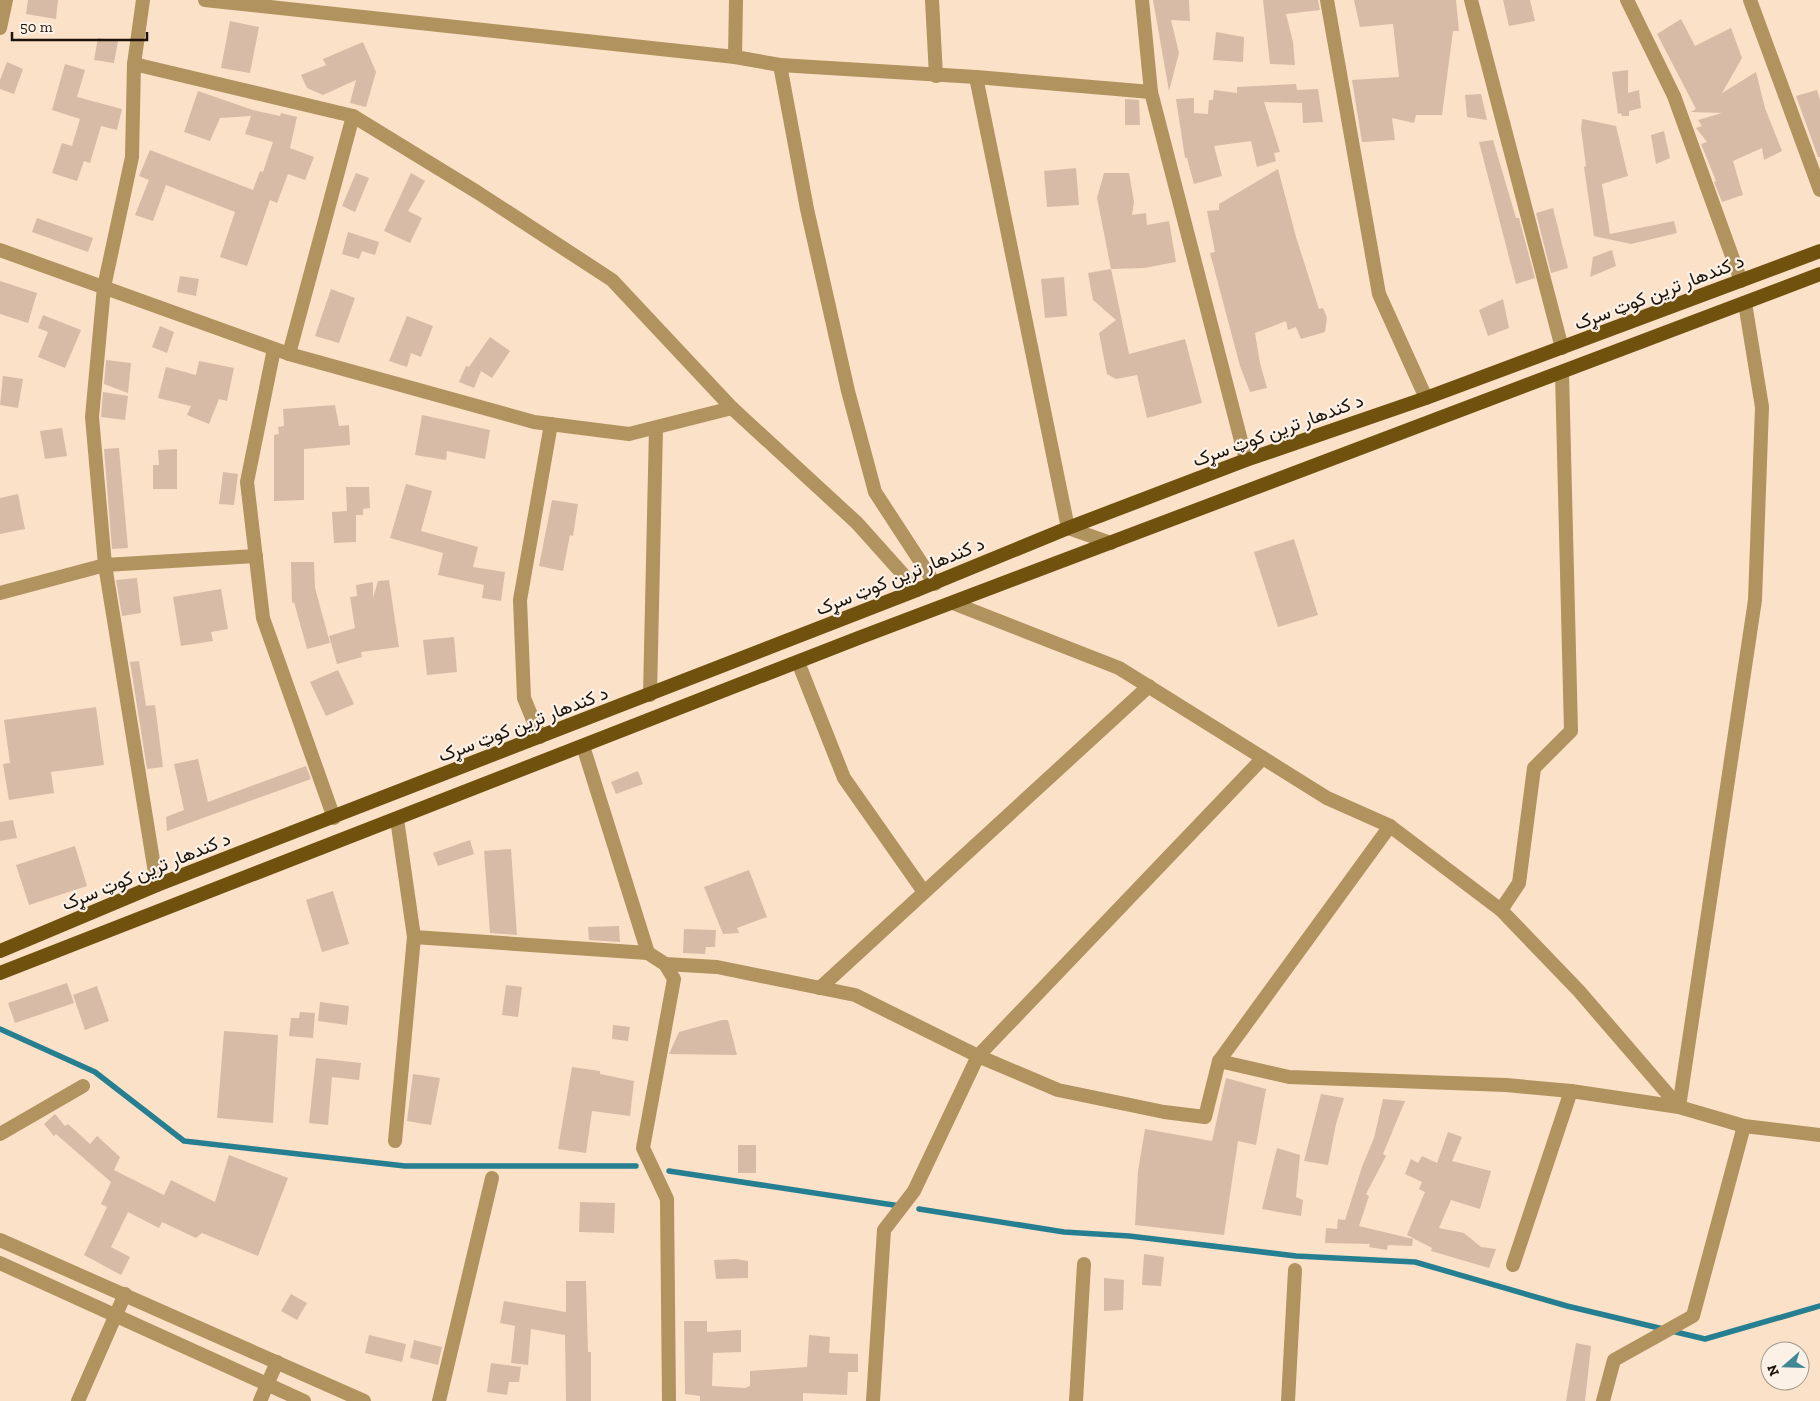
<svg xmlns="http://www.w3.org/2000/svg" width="1820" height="1401" font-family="'Zilla Slab',Vazirmatn,serif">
	<rect width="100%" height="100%" fill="#fbe1c7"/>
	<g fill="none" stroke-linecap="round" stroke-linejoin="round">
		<g stroke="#267f90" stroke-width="5.5">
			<path d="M0,1029L95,1072L184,1141L405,1166H636"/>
			<path d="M669,1171L900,1206"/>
			<path d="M919,1209L1064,1232L1129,1236L1296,1256L1415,1262L1567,1306L1705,1339L1820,1306"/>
		</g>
	</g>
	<g fill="#d8bba6">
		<path d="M28,0H58L56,19L26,14Z"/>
		<path d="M1153,0H1189L1190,21L1171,20L1179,53L1169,91Z"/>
		<path d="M1263,0H1318L1320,10L1286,14L1293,42L1295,65L1270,64Z"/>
		<path d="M1354,0H1456L1459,31H1453L1442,115H1416L1414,123L1392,118L1395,140L1362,142L1352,80L1399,77L1393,24L1360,27Z"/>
		<path d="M1503,0H1530L1535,21L1509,26Z"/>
		<path d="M1681,19L1695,46L1731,28L1742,58L1722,93L1756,72L1765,108L1782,151L1764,160L1762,148L1733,161L1743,195L1722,202L1714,182L1716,181L1701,144L1707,142L1696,128L1702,126L1698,120L1722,113L1691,112L1696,109L1657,34Z"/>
		<path d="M230,21L259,27L250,73L221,68Z"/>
		<path d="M1216,32L1244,37L1243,62L1213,60Z"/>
		<path d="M98,38L118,41L114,63L94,60Z"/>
		<path d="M363,42L376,72L366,107L350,103L356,80L323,95L307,88L301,75L326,65L323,59Z"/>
		<path d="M7,62L23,69L14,94L0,89V80Z"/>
		<path d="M65,64L85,70L77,97L122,109L117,130L101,126L90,163L84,161L77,181L52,173L62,143L72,146L80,119L52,110Z"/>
		<path d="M1628,70V93L1639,90L1641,108L1629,111V116H1622L1621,113L1618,114L1612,72Z"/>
		<path d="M1296,84L1297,90L1318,89L1323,122L1303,123L1302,103L1264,102L1280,152L1274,153L1276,161L1257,167L1251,141L1214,146L1222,176L1194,184L1187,158H1185L1176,99L1194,98V113L1208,114L1209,100H1213L1214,90L1237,93V87Z"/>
		<path d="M1817,90L1820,100V157H1818L1796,96Z"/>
		<path d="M198,91L253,110L280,116L281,113L297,117L290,148L314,157L305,180L288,174L277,203L270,200L247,266L220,257L235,212L166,185L153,221L135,215L149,180L139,176L150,150L253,190L260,171L263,172L273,142L245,134L251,116L220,118L210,141L184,132Z"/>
		<path d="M1481,94L1487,120L1467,117L1465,95Z"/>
		<path d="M1125,99L1139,100L1140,125H1125Z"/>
		<path d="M1582,119L1616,126L1628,176L1602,184L1610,234L1674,221L1677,233L1631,244L1594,236L1584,167L1586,166L1581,129Z"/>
		<path d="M1664,131L1670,158L1656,164L1651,135Z"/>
		<path d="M1493,140L1516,218H1519L1535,278L1516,284L1479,142Z"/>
		<path d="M1076,168L1079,205L1047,207L1044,171Z"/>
		<path d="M1278,169L1296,237L1319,309L1323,308L1327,318L1325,332L1301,339L1296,327L1288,330L1286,321L1255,333L1260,363L1267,388L1250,392L1240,366L1210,253L1215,252L1207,211L1219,210V204Z"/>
		<path d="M356,173L369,178L355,212L342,206Z"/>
		<path d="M411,173L425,181L408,211L422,218L410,243L384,231Z"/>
		<path d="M1104,173H1129L1134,202L1132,215L1146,213L1147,225L1169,221L1176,262L1144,268L1111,269L1097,198Z"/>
		<path d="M1553,208L1568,268L1551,273L1536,213Z"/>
		<path d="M37,218L93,238L88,252L32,232Z"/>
		<path d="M348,232L379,242L375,255L362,251L359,259L342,254Z"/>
		<path d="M1612,250L1616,266L1590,277L1593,257Z"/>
		<path d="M1111,269L1129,354L1185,339L1202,403L1147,418L1137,375L1116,379L1107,374L1099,333L1116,320L1093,300L1088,273Z"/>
		<path d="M180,276L199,279L196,296L177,292Z"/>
		<path d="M1064,277L1067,316L1045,318L1041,279Z"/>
		<path d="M0,281L37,293L28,323L0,314Z"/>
		<path d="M331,289L355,298L339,343L315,336Z"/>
		<path d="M1503,299L1509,328L1488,336L1479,310Z"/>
		<path d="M43,315L81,330L65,368L38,357L48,332L38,328Z"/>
		<path d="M407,316L433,326L421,357L411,353L407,367L389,361Z"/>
		<path d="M160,326L174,332L167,353L152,347Z"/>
		<path d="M490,337L510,351L492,378L481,371L474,388L459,382L466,366L469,367Z"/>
		<path d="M106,360L131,363L128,393L104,384Z"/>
		<path d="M199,361L234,368L227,401L219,399L209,424L187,415L191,406L158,398L166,367L196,375Z"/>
		<path d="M3,376L23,379L18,408L0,405Z"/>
		<path d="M103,392L128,396L125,420L101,417Z"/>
		<path d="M335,405L339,426L349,425L350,445L304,449V500L274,501V435L279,434L278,427L284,426L283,409Z"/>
		<path d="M422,415L490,430L485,459L447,451L446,460L415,455Z"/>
		<path d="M62,428L67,456L45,459L40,431Z"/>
		<path d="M119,448L128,548L112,549L104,449Z"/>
		<path d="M177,449V489H153V465H159L158,450Z"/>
		<path d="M223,472L238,474L234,505L219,504Z"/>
		<path d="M406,484L432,491L421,531L478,547L473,567L505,572L501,601L482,598L484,585L438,575L443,553L390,538Z"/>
		<path d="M346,487H369L370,508L363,509V515H356V542L334,543L332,512L347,511Z"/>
		<path d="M18,494L25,529L0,534V498Z"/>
		<path d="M552,500L578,504L573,536L570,535L563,571L539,566Z"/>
		<path d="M1294,539L1318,615L1278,627L1254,552Z"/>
		<path d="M291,562H314L315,588L330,643L307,649L294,602L292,603Z"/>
		<path d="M137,578L141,613L122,616L116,580Z"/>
		<path d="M389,580L399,647L361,652L362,657L337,664L329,636L355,628L350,597L357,596L356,585L373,582V598L378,581Z"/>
		<path d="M221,589L228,629L211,632L213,641L181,646L173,597Z"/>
		<path d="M454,637L457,672L427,675L423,640Z"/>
		<path d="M139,661L146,706L155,705L163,767L147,769L130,662Z"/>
		<path d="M338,670L354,704L326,716L310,682Z"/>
		<path d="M96,707L104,765L51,772L54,793L9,800L3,764L10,763L4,720Z"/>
		<path d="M198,759L208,802L306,766L311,779L167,831L166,817L184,810L174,764Z"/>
		<path d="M638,771L643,784L616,794L611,782Z"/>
		<path d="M13,820L17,838L0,841V822Z"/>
		<path d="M470,840L474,854L438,866L433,853Z"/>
		<path d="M75,846L87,886L29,905L16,865Z"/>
		<path d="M511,849L517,935L490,933L484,851Z"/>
		<path d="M749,870L767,917L737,928L739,933L723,934L704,887Z"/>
		<path d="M333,891L349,944L322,952L306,900Z"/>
		<path d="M619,926L620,942L589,940L588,927Z"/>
		<path d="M684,929L716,930L715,947H706L705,954L683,953Z"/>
		<path d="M67,983L74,1003L15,1023L8,1003Z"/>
		<path d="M506,985L522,987L518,1017L502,1015Z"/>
		<path d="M97,986L109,1021L85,1030L73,995Z"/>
		<path d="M320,1002L349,1006L347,1025L318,1021Z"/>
		<path d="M300,1012L315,1013L313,1038L289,1036L291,1018H299Z"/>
		<path d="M722,1020H728L737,1055L669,1054L679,1032Z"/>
		<path d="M613,1025L630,1027L628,1041L612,1039Z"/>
		<path d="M224,1031L278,1035L273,1123L217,1118Z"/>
		<path d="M316,1058L361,1063L359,1080L332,1077L328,1125L309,1123Z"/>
		<path d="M572,1067L600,1071V1074L634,1081L630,1116L592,1111L586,1153L558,1149Z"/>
		<path d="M413,1074L440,1078L431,1125L407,1121Z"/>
		<path d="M1226,1078L1266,1089L1256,1145L1238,1141L1224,1235L1135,1225L1138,1171L1145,1129L1212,1141Z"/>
		<path d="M1321,1094L1344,1098L1336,1124L1328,1165L1304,1161Z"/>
		<path d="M1383,1099L1405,1101L1383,1154L1386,1156L1366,1194L1369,1196L1359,1226L1413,1239L1412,1246L1388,1245L1387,1250L1369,1247L1370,1244L1325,1243L1326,1228L1337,1229L1338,1219L1345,1220L1362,1167L1374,1138Z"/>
		<path d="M55,1114L65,1126L68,1124L90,1144L97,1136L120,1157L114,1170L164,1195L171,1180L215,1202L229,1155L288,1178L258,1256L202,1233L196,1238L162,1222L159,1228L128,1212L111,1247L130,1257L121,1275L84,1255L103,1216L107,1207L101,1204L111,1182L56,1134L54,1136L44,1124Z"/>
		<path d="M1448,1132L1462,1137L1452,1161L1491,1171L1480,1209L1451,1200L1439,1228L1464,1233L1481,1247L1496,1249L1489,1268L1431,1251L1432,1248L1407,1235L1425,1192L1419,1189L1422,1182L1405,1174L1411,1159L1418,1163L1422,1156L1437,1163Z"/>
		<rect x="738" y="1145" width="18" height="28"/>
		<path d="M1277,1148L1300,1155L1296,1197L1303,1200L1301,1216L1262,1209Z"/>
		<path d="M580,1202L615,1203L614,1233L579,1232Z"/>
		<path d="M1144,1254L1164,1257L1161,1286L1142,1285Z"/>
		<path d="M736,1259L748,1261V1278L716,1279L714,1260Z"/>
		<path d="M1104,1278L1124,1280L1123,1310L1104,1311Z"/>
		<path d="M566,1281H586L588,1352H591V1401H566L565,1335L531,1329L528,1365L511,1363L515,1326L500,1323L504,1301L566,1312Z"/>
		<path d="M291,1294L307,1303L297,1320L281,1311Z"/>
		<path d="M684,1321H707V1332L741,1330V1352L713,1353L712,1386L745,1388L750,1386V1371L807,1367L809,1335L830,1337L829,1353L858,1354V1372H848L847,1395L803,1393V1401H700V1396L685,1394Z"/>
		<path d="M369,1335L406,1344L402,1362L365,1353Z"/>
		<path d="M414,1340L442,1347L438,1365L410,1358Z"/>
		<path d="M1576,1343L1591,1346L1585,1401H1566Z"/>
		<path d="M491,1363L521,1367L519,1382H509L507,1395L487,1392Z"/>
	</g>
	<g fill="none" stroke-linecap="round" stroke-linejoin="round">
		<g stroke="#b0935e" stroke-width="14">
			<path d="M143,0L134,64L132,157L104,287L92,417L105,565L157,885"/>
			<path d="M205,0L735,57L780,65L976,77L1151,92"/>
			<path d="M932,0L936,76"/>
			<path d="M1142,0L1151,92L1246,460"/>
			<path d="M1327,0L1379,294L1426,398"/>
			<path d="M1471,0L1562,348"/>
			<path d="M1627,0L1674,96L1741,281"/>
			<path d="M1750,0L1820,190"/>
			<path d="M0,28L6,0"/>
			<path d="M735,57L736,0"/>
			<path d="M134,64L353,116L477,192L612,280L732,408L857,523L917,590"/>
			<path d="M780,65L807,209L848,391L875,492L935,584"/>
			<path d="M976,77L1068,528L1111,543"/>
			<path d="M0,250L289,354L534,422L629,434L732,408"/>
			<path d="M274,349L247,482L263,618L334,818"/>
			<path d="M289,354L353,116"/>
			<path d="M0,593L105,565L256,556"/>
			<path d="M953,603L1119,668L1327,798L1390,826L1501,910L1579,991L1679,1107L1744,1126L1820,1135"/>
			<path d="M798,662L844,778L924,892"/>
			<path d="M650,695L656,428"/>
			<path d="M540,737L524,698L520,600L551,424"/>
			<path d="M583,746L648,953L665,964L674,979L643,1148L667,1199L669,1401"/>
			<path d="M1501,910L1519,883L1534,768L1571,731L1562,373"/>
			<path d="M414,937L648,953"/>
			<path d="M665,964L717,967L855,995L978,1056L1058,1090L1164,1112L1205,1117L1219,1061L1390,826"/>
			<path d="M820,988L1149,686"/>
			<path d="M1219,1061L1289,1077L1506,1085L1571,1091L1679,1107L1755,600L1762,407L1745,303"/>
			<path d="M0,1134L83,1086"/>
			<path d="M395,1141L414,937L397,819"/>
			<path d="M0,1240L364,1401"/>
			<path d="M0,1263L304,1401"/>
			<path d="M1513,1265L1571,1091"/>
			<path d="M78,1401L125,1294"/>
			<path d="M260,1401L277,1362"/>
			<path d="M439,1401L492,1178"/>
			<path d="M873,1401L884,1230L914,1191L978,1056L1263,758"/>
			<path d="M1076,1401L1084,1264"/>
			<path d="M1288,1401L1295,1270"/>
			<path d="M1603,1401L1614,1360L1693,1316L1744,1126"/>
		</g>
		<g stroke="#70520e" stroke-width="14">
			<path d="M0,951L157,885L917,590L1068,528L1246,460L1426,398L1820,251"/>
			<path d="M0,973L861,637L1820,274"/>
		</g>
	</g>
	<g text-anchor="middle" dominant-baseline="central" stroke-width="4.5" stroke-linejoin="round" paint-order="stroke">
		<g font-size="19" fill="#1c140a" stroke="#fcf1e7">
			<text transform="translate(1659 292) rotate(-21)">د کندهار ترين کوټ سړک</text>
			<text transform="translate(1278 430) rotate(-20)">د کندهار ترين کوټ سړک</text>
			<text transform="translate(900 576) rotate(-22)">د کندهار ترين کوټ سړک</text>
			<text transform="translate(523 724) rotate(-21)">د کندهار ترين کوټ سړک</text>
			<text transform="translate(146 871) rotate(-22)">د کندهار ترين کوټ سړک</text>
		</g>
	</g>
	<g transform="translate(1785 1366) rotate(250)"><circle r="24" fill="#fcf1e7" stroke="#a2998f"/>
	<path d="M0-4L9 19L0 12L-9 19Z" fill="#428794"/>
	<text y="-8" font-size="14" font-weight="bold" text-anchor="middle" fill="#1c140a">N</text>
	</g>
	<path d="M12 32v8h135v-8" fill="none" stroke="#1c140a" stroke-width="2.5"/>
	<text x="20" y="32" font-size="15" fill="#1c140a" stroke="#fcf1e7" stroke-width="4" paint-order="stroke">50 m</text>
</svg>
